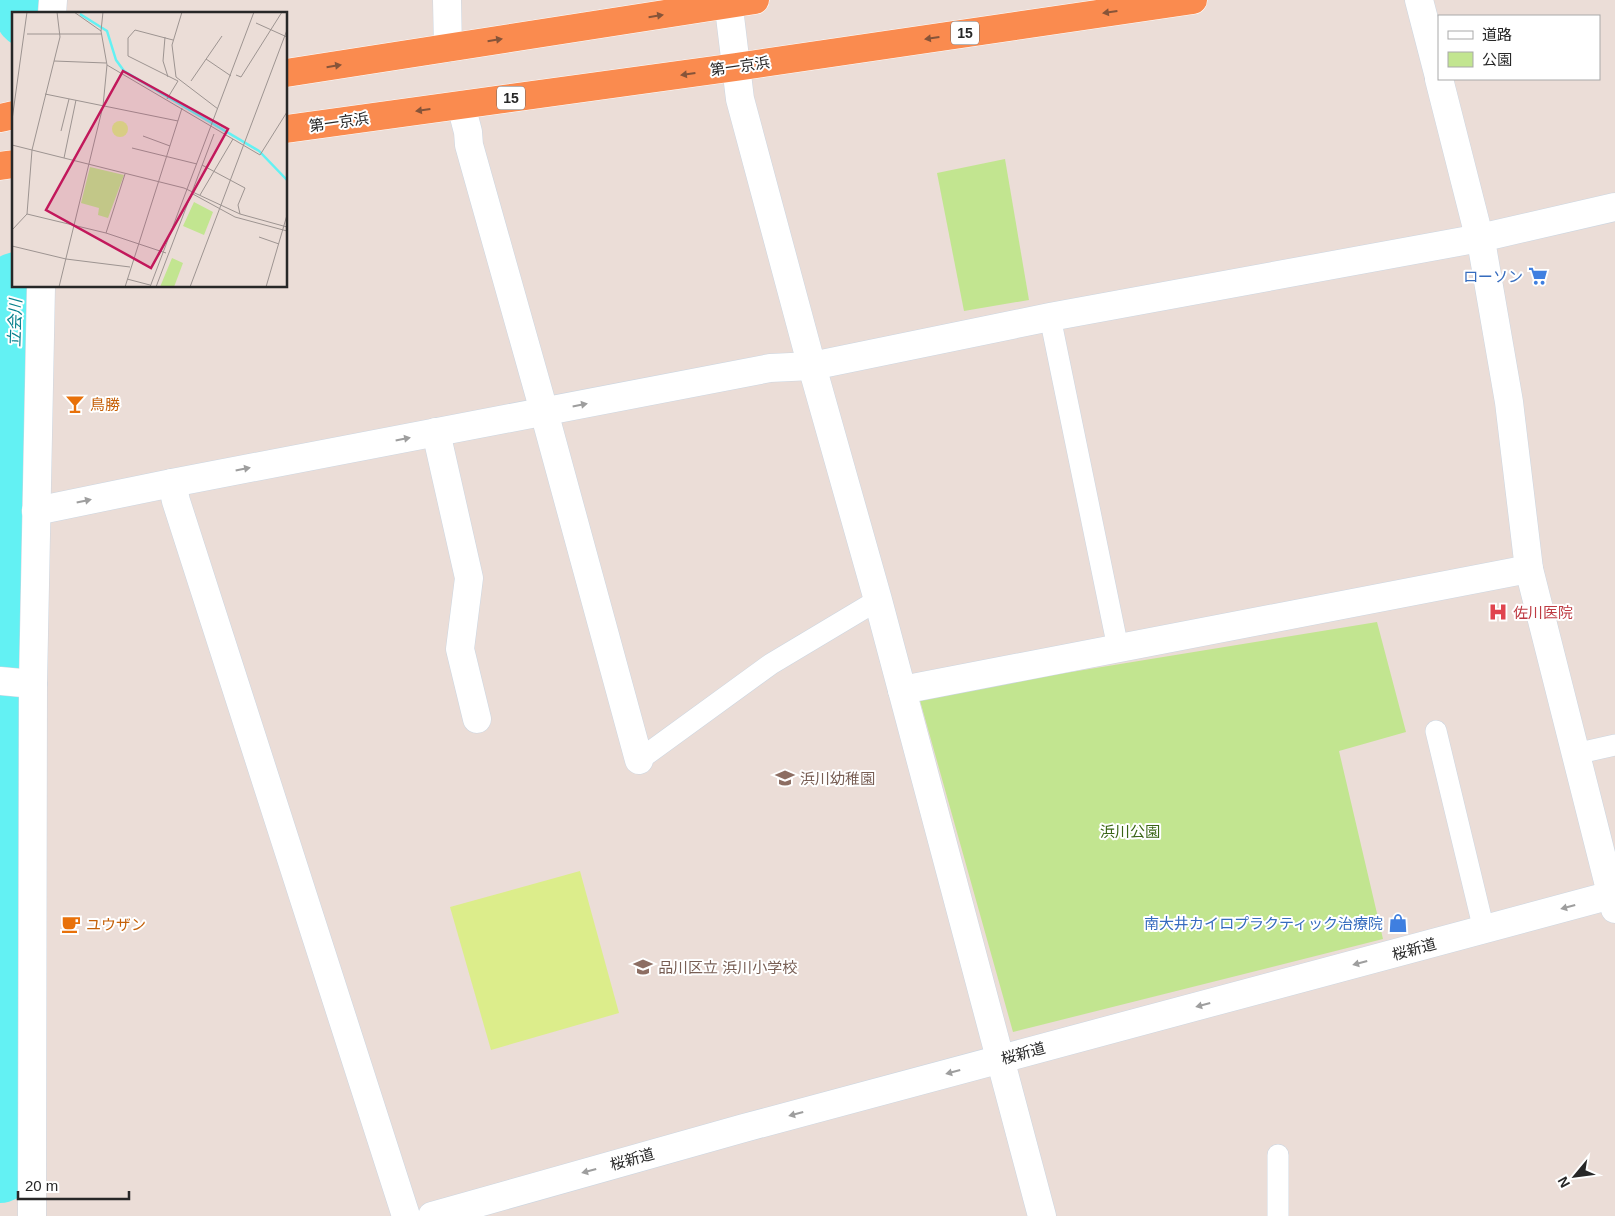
<svg xmlns="http://www.w3.org/2000/svg" width="1615" height="1216" font-family="Arial,'Noto Sans JP',sans-serif">
	<rect width="100%" height="100%" fill="#ebddd7"/>
	<g fill="#c2e590">
		<path d="M1005,159L1029,300L964,311L937,173Z"/>
		<path d="M1377,622L1406,732L1339,751L1383,939L1013,1032L919,697Z"/>
	</g>
	<path fill="#dced8b" d="M580,871L619,1013L491,1050L450,907Z"/>
	<g fill="none" stroke-linecap="round" stroke-linejoin="round">
		<g stroke="#63f1f3" stroke-width="68">
			<path d="M29,14L30,0"/>
			<path d="M0,1169L2,1153L4,642L17,286"/>
		</g>
		<g stroke="#ccd6e1" stroke-width="22">
			<g id="service">
				<path d="M1050,317L1118,648"/>
				<path d="M1436,731L1484,930"/>
				<path d="M1575,754L1615,745"/>
				<path d="M639,760L771,664L878,600"/>
				<path d="M1278,1216V1155"/>
			</g>
		</g>
		<g stroke="#ccd6e1" stroke-width="29">
			<g id="minor">
				<path d="M447,0L448,48"/>
				<path d="M1419,0L1439,77"/>
				<path d="M52,14L53,0"/>
				<path d="M1439,79L1483,252L1509,402L1529,569L1615,909"/>
				<path d="M461,105L468,132L469,145L540,397L639,760"/>
				<path d="M436,432L469,578L460,649L477,719"/>
				<path d="M172,483L176,501L406,1216"/>
				<path d="M36,511L172,483L770,368L812,366L1050,317L1480,238L1615,207"/>
				<path d="M0,681L33,684"/>
				<path d="M902,690L1529,569"/>
				<path d="M32,1216L33,684L41,286"/>
				<path d="M432,1216L744,1128L1615,894"/>
			</g>
		</g>
		<g stroke="#ccd6e1" stroke-width="29">
			<path id="tertiary" d="M728,0L740,99L808,352L878,600L1042,1216"/>
		</g>
		<g stroke="#fff" stroke-width="29">
			<g id="trunk">
				<path d="M286,73L755,0"/>
				<path d="M0,118L14,115"/>
				<path d="M286,129L736,67L1193,0"/>
				<path d="M0,166L14,164"/>
			</g>
		</g>
		<use href="#service" stroke="#fff" stroke-width="21"/>
		<use href="#minor" stroke="#fff" stroke-width="28"/>
		<use href="#tertiary" stroke="#fff" stroke-width="28"/>
		<use href="#trunk" stroke="#fa8b4f" stroke-width="28"/>
	</g>
	<defs><path id="oneway-solid" d="M-6-.8H1V-3.2L6.5 0L1 3.2V.8H-6Z" transform="scale(1.25)"/></defs>
	<g fill="#865439">
		<use href="#oneway-solid" transform="translate(1110 12) rotate(172)"/>
		<use href="#oneway-solid" transform="translate(656 16) rotate(-9)"/>
		<use href="#oneway-solid" transform="translate(932 38) rotate(172)"/>
		<use href="#oneway-solid" transform="translate(495 40) rotate(-9)"/>
		<use href="#oneway-solid" transform="translate(334 66) rotate(-9)"/>
		<use href="#oneway-solid" transform="translate(688 74) rotate(172)"/>
		<use href="#oneway-solid" transform="translate(423 110) rotate(172)"/>
	</g>
	<g fill="#9e9e9e">
		<use href="#oneway-solid" transform="translate(580 405) rotate(-11)"/>
		<use href="#oneway-solid" transform="translate(403 439) rotate(-11)"/>
		<use href="#oneway-solid" transform="translate(243 469) rotate(-11)"/>
		<use href="#oneway-solid" transform="translate(84 501) rotate(-12)"/>
		<use href="#oneway-solid" transform="translate(1568 907) rotate(165)"/>
		<use href="#oneway-solid" transform="translate(1360 963) rotate(165)"/>
		<use href="#oneway-solid" transform="translate(1203 1005) rotate(165)"/>
		<use href="#oneway-solid" transform="translate(953 1072) rotate(165)"/>
		<use href="#oneway-solid" transform="translate(796 1114) rotate(165)"/>
		<use href="#oneway-solid" transform="translate(589 1171) rotate(165)"/>
	</g>
	<defs>
		<g id="supermarket-bare" transform="scale(1.5)"><path d="M-6-5.5h2.5l.6 2H6L4.5 2H-2.5L-4.4-4H-6ZM-1.5 3.2a1.3 1.3 0 1 0 .1 0ZM3 3.2a1.3 1.3 0 1 0 .1 0Z" fill="#3f7fe0" stroke="#fff" stroke-width="2.5" paint-order="stroke"/></g>
		<g id="bar-bare" transform="scale(1.5)"><path d="M-6-5H6L.8 .8V4.5H3.5V6h-7V4.5H-.8V.8Z" fill="#e8710a" stroke="#fff" stroke-width="2.5" paint-order="stroke"/></g>
		<g id="hospital-bare" transform="scale(1.5)"><path d="M-5-5h3v3.5h4V-5h3V5h-3V1.5h-4V5h-3Z" fill="#e0444e" stroke="#fff" stroke-width="2.5" paint-order="stroke"/></g>
		<g id="school-bare" transform="scale(1.5)"><path d="M0-5L7-2L0 1L-7-2ZM-4 1L0 2.5L4 1V4Q0 6-4 4Z" fill="#8d6e63" stroke="#fff" stroke-width="2.5" paint-order="stroke"/></g>
		<g id="shop-bare" transform="scale(1.5)"><path d="M-5-2.5h2.3a2.7 3.5 0 0 1 5.4 0H5L5.5 6h-11ZM-1.5-2.5h3a1.5 2.3 0 0 0-3 0Z" fill="#3f7fe0" stroke="#fff" stroke-width="2.5" paint-order="stroke"/></g>
		<g id="cafe-bare" transform="scale(1.5)"><path d="M-5.5-4.5H6V0H3Q3 3.5 0 3.5H-2.5Q-5.5 3.5-5.5 0ZM3-3.2v2h1.7v-2ZM-6 4.5H4V6H-6Z" fill="#e8710a" stroke="#fff" stroke-width="2.5" paint-order="stroke"/></g>
	</defs>
	<g fill-rule="evenodd">
		<use href="#supermarket-bare" x="1538" y="276"/>
		<use href="#bar-bare" x="75" y="404"/>
		<use href="#hospital-bare" x="1498" y="612"/>
		<use href="#school-bare" x="785" y="778"/>
		<use href="#shop-bare" x="1398" y="923"/>
		<use href="#cafe-bare" x="71" y="924"/>
		<use href="#school-bare" x="643" y="967"/>
	</g>
	<g text-anchor="middle" dominant-baseline="central" stroke-width="4" stroke-linejoin="round" paint-order="stroke">
		<g fill="#fff" stroke="#686868" stroke-width="1">
			<rect x="951" y="21.5" width="28" height="23" rx="4"/>
			<rect x="497" y="86.5" width="28" height="23" rx="4"/>
		</g>
		<g font-size="14" font-weight="bold" fill="#272727">
			<text x="965" y="33">15</text>
			<text x="511" y="98">15</text>
		</g>
		<g font-size="15" fill="#272727" stroke="#fff">
			<text transform="translate(740 66) rotate(-8)">第一京浜</text>
			<text transform="translate(339 122) rotate(-8)">第一京浜</text>
			<text transform="translate(1414 949) rotate(-15)">桜新道</text>
			<text transform="translate(1023 1053) rotate(-15)">桜新道</text>
			<text transform="translate(632 1159) rotate(-15)">桜新道</text>
		</g>
		<g font-size="15" fill="#366cbe" stroke="#fff" text-anchor="end">
			<text x="1523" y="276">ローソン</text>
			<text x="1383" y="923">南大井カイロプラクティック治療院</text>
		</g>
		<g font-size="15" fill="#c56008" stroke="#fff" text-anchor="start">
			<text x="90" y="404">鳥勝</text>
			<text x="86" y="924">ユウザン</text>
		</g>
		<g font-size="15" fill="#be3a42" stroke="#fff" text-anchor="start">
			<text x="1513" y="612">佐川医院</text>
		</g>
		<g font-size="15" fill="#785e54" stroke="#fff" text-anchor="start">
			<text x="800" y="778">浜川幼稚園</text>
			<text x="658" y="967">品川区立 浜川小学校</text>
		</g>
		<g font-size="15" fill="#3a6516" stroke="#fff">
			<text x="1130" y="831">浜川公園</text>
		</g>
		<g font-size="16" font-style="italic" fill="#08808d" stroke="#fff">
			<text transform="translate(15 323) rotate(-88)">立会川</text>
		</g>
	</g>
	<g transform="translate(12 12)">
		<rect width="275" height="275" fill="#ebddd7"/>
		<path d="M78,155L112,163L96,206L86,203L87,196L69,191ZM182,190L201,200L192,223L171,214ZM160,246L171,251L162,275H148Z" fill="#c2e590"/>
		<path d="M100 117a8 8 0 1 1 16 0a8 8 0 1 1-16 0Z" fill="#dced8b"/>
		<path fill="none" stroke="#63f1f3" stroke-width="2.5" d="M68,2L95,19L104,48L112,59L247,139L275,168"/>
		<path fill="none" stroke="#9d9491" stroke-width="1" d="M62,0L89,19M170,0L160,33L164,65L206,97M244,11L275,25M15,22H90M153,25L151,49L156,65M194,47L219,64M42,49L94,51M95,53L248,143L275,100M224,63L229,65L270,0M179,69L210,24M33,82L166,109M155,87L166,69L116,44V26L123,18L161,28M0,108L15,0M49,119L57,87M131,124L158,134M0,133L172,176L228,202L275,215M120,136L185,152M52,146L64,88M190,153L233,176L226,193L228,202M179,181L223,205L275,219M188,183L221,127M15,202L94,221L154,241M0,218L15,202L20,138L48,25L45,0M94,221L113,162M247,225L267,232M0,234L54,247L118,255M115,267L138,273M47,275L91,94L95,53L89,19L91,0M113,275L170,96M138,275L242,0M144,275L202,122M178,275L275,18M254,275L275,203"/>
		<path fill="#c2185b" fill-opacity="0.15" stroke="#c2185b" stroke-width="2.5" d="M111,59L216,117L139,256L34,198Z"/>
		<rect width="275" height="275" fill="none" stroke="#272727" stroke-width="2.5"/>
	</g>
	<rect x="1438" y="15" width="162" height="65" fill="#ffffff" stroke="#a9a9a9"/>
	<rect x="1448" y="31" width="25" height="8" fill="#ffffff" stroke="#a9a9a9"/>
	<text x="1482" y="40" font-size="15" fill="#272727">道路</text>
	<rect x="1448" y="52" width="25" height="15" fill="#c2e590" stroke="#a9a9a9"/>
	<text x="1482" y="65" font-size="15" fill="#272727">公園</text>
	<g transform="translate(1575 1176) rotate(241)" stroke="#ffffff" stroke-width="4" paint-order="stroke">
	<path d="M0-4L9 19L0 12L-9 19Z" fill="#272727"/>
	<text y="-8" font-size="14" font-weight="bold" text-anchor="middle" fill="#272727">N</text>
	</g>
	<path d="M18 1191v8h111v-8" fill="none" stroke="#272727" stroke-width="2.5"/>
	<text x="25" y="1191" font-size="15" fill="#272727" stroke="#ffffff" stroke-width="4" paint-order="stroke">20 m</text>
</svg>
